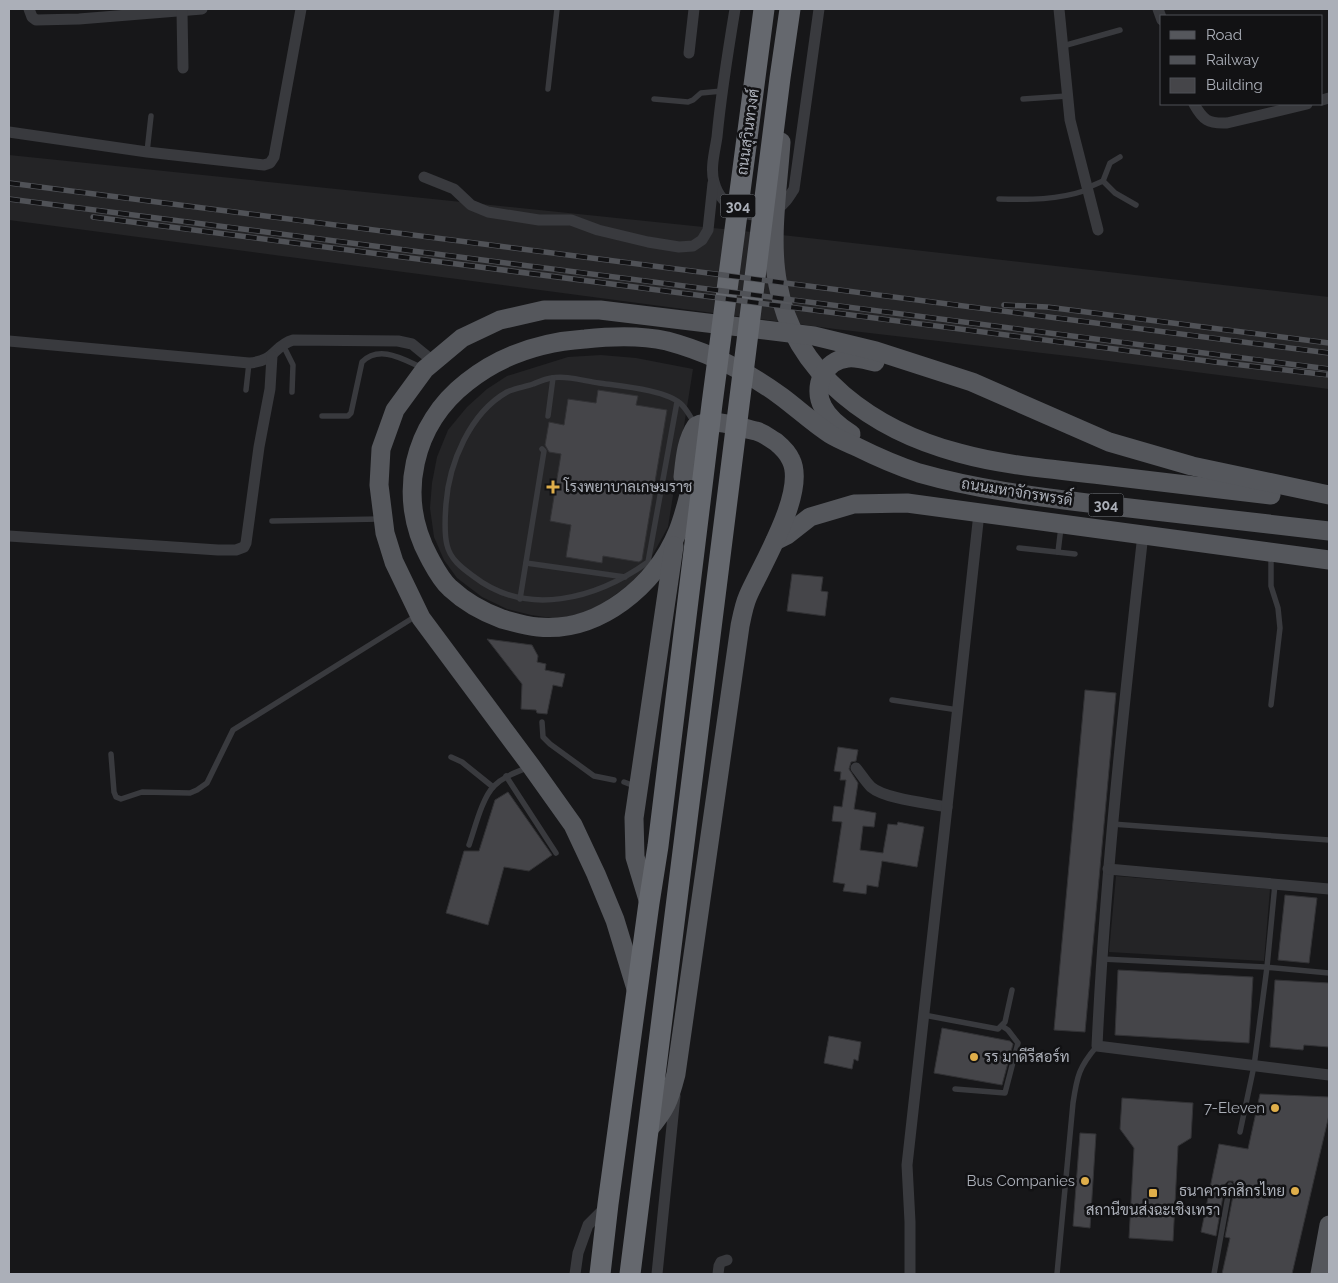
<svg xmlns="http://www.w3.org/2000/svg" width="1338" height="1283" font-family="Raleway,Sarabun,sans-serif">
	<rect width="100%" height="100%" fill="#171719"/>
	<g fill="#242426">
		<path d="M9,155L791,236L1329,297V389L1077,357L835,329L9,220Z"/>
		<path d="M601,355L636,358L693,369L668,527L646,567L630,584L604,603L585,612L559,619L531,615L507,609L482,597L457,578L444,560L434,537L430,508L432,483L437,457L448,430L467,407L487,389L507,376L568,357Z"/>
		<path d="M1116,876L1270,889L1264,961L1109,952Z"/>
	</g>
	<g fill="#454549" stroke="#323235">
		<path d="M598,390L638,396L636,405L667,410L642,560L639,562L603,556L602,563L566,557L571,525L550,521L561,454L549,452L545,445L549,422L564,425L568,399L596,403Z"/>
		<path d="M792,574L823,577L821,591L828,592L825,616L787,611Z"/>
		<path d="M487,639L532,645L538,656L537,662L546,664L545,670L565,674L562,687L553,685L547,714L537,713L536,710L521,709L522,684Z"/>
		<path d="M1085,690L1116,693L1085,1032L1054,1030Z"/>
		<path d="M838,747L858,750L856,761L851,762L849,769L858,783L854,809L876,813L874,827L863,826L860,850L883,853L888,824L897,825L898,822L924,827L917,867L882,861L878,887L867,885L866,894L843,891L845,884L833,882L842,822L832,821L834,806L842,807L846,780H840L841,772L834,771Z"/>
		<path d="M508,792L552,855L529,871L504,867L488,925L446,913L464,851H479L495,800Z"/>
		<path d="M1285,895L1317,898L1309,963L1278,960Z"/>
		<path d="M1118,970L1253,977L1249,1043L1115,1035Z"/>
		<path d="M1275,980L1329,983V1047L1304,1045L1303,1050L1270,1047Z"/>
		<path d="M942,1028L1010,1041L1013,1044L1002,1085L934,1073Z"/>
		<path d="M829,1036L861,1042L858,1061L854,1059L852,1069L824,1063Z"/>
		<path d="M1260,1094L1329,1097V1115L1292,1274H1222L1230,1238L1225,1237L1235,1186L1233,1181H1228L1225,1184L1216,1236L1201,1232L1219,1144L1248,1149Z"/>
		<path d="M1122,1098L1193,1103L1191,1138L1178,1146L1173,1241L1129,1238L1134,1148L1120,1129Z"/>
		<path d="M1080,1133L1096,1134L1090,1228L1073,1226Z"/>
	</g>
	<g fill="none" stroke-linecap="round" stroke-linejoin="round">
		<g stroke="#393a3e" stroke-width="5.5">
			<path d="M1063,46L1120,30"/>
			<path d="M548,89L557,9"/>
			<path d="M654,99L688,102L693,100L701,93L722,91"/>
			<path d="M1023,99L1067,96"/>
			<path d="M147,152L151,116"/>
			<path d="M1103,181L1115,193L1136,205"/>
			<path d="M1087,188L1103,181L1110,163L1120,157"/>
			<path d="M999,199C1030,200 1057,200 1087,190"/>
			<path d="M283,345L293,365L292,392"/>
			<path d="M246,390L249,363"/>
			<path d="M677,402L648,562C596,599 527,618 473,576C462,568 450,559 447,545C444,533 445,517 446,504C449,463 470,413 507,392C515,388 525,387 533,384C538,382 545,379 551,378C566,375 584,381 599,383C620,386 668,390 682,405C687,410 691,418 695,424"/>
			<path d="M322,416H348L351,413L362,362C380,344 404,360 423,368"/>
			<path d="M548,416L553,378"/>
			<path d="M272,521L380,519"/>
			<path d="M1019,548L1075,554"/>
			<path d="M1058,552L1061,527"/>
			<path d="M526,563L625,577"/>
			<path d="M520,599L544,451L542,449"/>
			<path d="M892,700L958,710"/>
			<path d="M1271,705L1280,628L1278,608L1271,586V555"/>
			<path d="M542,722L543,737L550,744L594,776L614,780"/>
			<path d="M111,754L114,792L116,797L121,799L142,792L190,793L197,790L207,783L233,730L416,616"/>
			<path d="M451,757L462,762L493,787"/>
			<path d="M506,776L556,853"/>
			<path d="M624,782L637,787"/>
			<path d="M1112,824L1329,840"/>
			<path d="M469,845C475,828 482,798 494,786C504,776 517,772 529,767"/>
			<path d="M1102,959L1265,967L1329,973"/>
			<path d="M924,1015L998,1029L1005,1022L1012,990"/>
			<path d="M955,1089L1005,1093L1018,1043L1008,1030L1002,1026"/>
			<path d="M1240,1132L1254,1066L1267,967L1275,884"/>
			<path d="M1057,1274L1073,1103C1077,1076 1079,1067 1097,1046"/>
			<path d="M1214,1274L1230,1185"/>
		</g>
		<g stroke="#393a3e" stroke-width="11">
			<path d="M29,9L32,17L36,20L79,19L202,9"/>
			<path d="M735,9C728,51 721,94 717,137C715,151 710,168 714,182C721,209 753,224 777,209C785,204 789,197 794,189L819,9"/>
			<path d="M1059,9L1070,120L1098,230"/>
			<path d="M1158,9L1162,20"/>
			<path d="M182,11L183,68"/>
			<path d="M689,53L694,9"/>
			<path d="M1322,100L1329,98"/>
			<path d="M1194,104C1203,120 1208,124 1227,123L1307,104"/>
			<path d="M9,132L147,152L264,165L270,163L274,157L301,9"/>
			<path d="M424,177L454,189L471,205L488,212L539,220H571L598,230L648,242L679,247L693,246L702,240L708,230L713,183"/>
			<path d="M9,341L249,363C276,361 273,346 293,340L398,341L412,344L434,362"/>
			<path d="M1143,534C1124,704 1105,875 1097,1046L1329,1075"/>
			<path d="M9,536L218,550H236L244,547L246,543L259,447L270,389L272,356"/>
			<path d="M856,768C861,774 865,781 871,787C885,799 928,803 947,807"/>
			<path d="M1108,869L1329,889"/>
			<path d="M575,1274L578,1253L588,1225L607,1206"/>
			<path d="M657,1274L675,1096"/>
			<path d="M718,1274L719,1266L721,1262L727,1260"/>
			<path d="M910,1274V1222L907,1165L947,807L979,513"/>
		</g>
		<g stroke="#55575c" stroke-width="19">
			<path d="M781,142C778,187 769,241 778,285C794,376 876,431 959,453C1006,466 1054,469 1102,475C1158,482 1215,488 1271,495"/>
			<path d="M851,434C840,427 829,419 823,407C812,387 824,360 848,358C857,357 866,360 875,362"/>
			<path d="M698,458C692,482 687,508 678,531C656,585 599,633 538,627C526,626 513,622 502,619C483,612 465,602 450,588C441,580 435,568 429,557C396,496 413,424 467,382C502,354 541,342 585,339C612,336 641,335 667,341C708,352 748,372 782,397C798,409 813,423 830,434C838,439 848,443 857,447C877,457 898,466 919,473C982,491 1048,498 1112,506C1185,514 1257,523 1329,531"/>
			<path d="M775,541L787,535L810,517L854,504L907,503L1329,560"/>
			<path d="M649,903L635,857L634,818L674,546"/>
			<path d="M637,992L615,920L596,874L573,825L531,766L421,618L394,562L385,533L379,485L381,449L395,410L425,369L462,338L500,320L544,310H600L814,336L876,351L972,382L1109,442L1192,466L1329,495"/>
			<path d="M648,1130C666,1109 669,1101 676,1074L740,626C742,616 744,605 748,596C761,566 807,492 791,460C788,453 782,447 776,442C769,438 764,433 756,431C737,427 715,417 696,426C686,441 685,459 683,477"/>
			<path d="M1320,1274L1329,1225"/>
		</g>
		<g stroke="#65686e" stroke-width="21">
			<path d="M600,1274L608,1204L649,903L658,846L712,404L764,9"/>
			<path d="M630,1274L780,78L790,9"/>
		</g>
		<g stroke="#505257" stroke-width="5.5">
			<g id="rail">
				<path d="M9,183L1329,353"/>
				<path d="M9,199L1329,369"/>
				<path d="M93,217L1215,362L1329,375"/>
				<path d="M1004,305L1047,307L1329,343"/>
			</g>
		</g>
		<use href="#rail" stroke="#121214" stroke-width="4" stroke-dasharray="11" stroke-linecap="butt"/>
	</g>
	<g fill="#dfae4a" stroke="#121214" stroke-width="2">
		<path d="M550.5 479.5h5v5h5v5h-5v5h-5v-5h-5v-5h5z"/>
		<circle cx="974" cy="1057" r="5"/>
		<circle cx="1275" cy="1108" r="5"/>
		<circle cx="1085" cy="1181" r="5"/>
		<circle cx="1295" cy="1191" r="5"/>
		<rect x="1148" y="1188" width="10" height="10" rx="2.5"/>
	</g>
	<g text-anchor="middle" dominant-baseline="central" stroke-width="5" stroke-linejoin="round" paint-order="stroke">
		<g fill="#121214" stroke="#7d8087" stroke-width="1">
			<rect x="720.5" y="194.5" width="35" height="23" rx="4"/>
			<rect x="1088.5" y="493.5" width="35" height="23" rx="4"/>
		</g>
		<g font-size="14" font-weight="bold" fill="#abafb8">
			<text x="738" y="206">304</text>
			<text x="1106" y="505">304</text>
		</g>
		<g font-size="15" fill="#abafb8" stroke="#121214">
			<text transform="translate(748 132) rotate(-82)">ถนนสุวินทวงศ์</text>
			<text transform="translate(1017 492) rotate(9)">ถนนมหาจักรพรรดิ์</text>
		</g>
		<g font-size="15" fill="#abafb8" stroke="#121214" text-anchor="end">
			<text x="564" y="487" text-anchor="start">โรงพยาบาลเกษมราช</text>
			<text x="984" y="1057" text-anchor="start">รร มาดีรีสอร์ท</text>
			<text x="1265" y="1108">7-Eleven</text>
			<text x="1075" y="1181">Bus Companies</text>
			<text x="1285" y="1191">ธนาคารกสิกรไทย</text>
			<text x="1153" y="1210" text-anchor="middle">สถานีขนส่งฉะเชิงเทรา</text>
		</g>
	</g>
	<rect width="1338" height="1283" fill="none" stroke="#abafb8" stroke-width="20"/>
	<rect x="1160" y="15" width="162" height="90" fill="#121214" stroke="#4f5156"/>
	<rect x="1170" y="31" width="25" height="8" fill="#55575c" stroke="#4f5156"/>
	<text x="1206" y="40" font-size="15" fill="#abafb8">Road</text>
	<rect x="1170" y="56" width="25" height="8" fill="#505257" stroke="#4f5156"/>
	<text x="1206" y="65" font-size="15" fill="#abafb8">Railway</text>
	<rect x="1170" y="78" width="25" height="15" fill="#454549" stroke="#4f5156"/>
	<text x="1206" y="90" font-size="15" fill="#abafb8">Building</text>
</svg>
